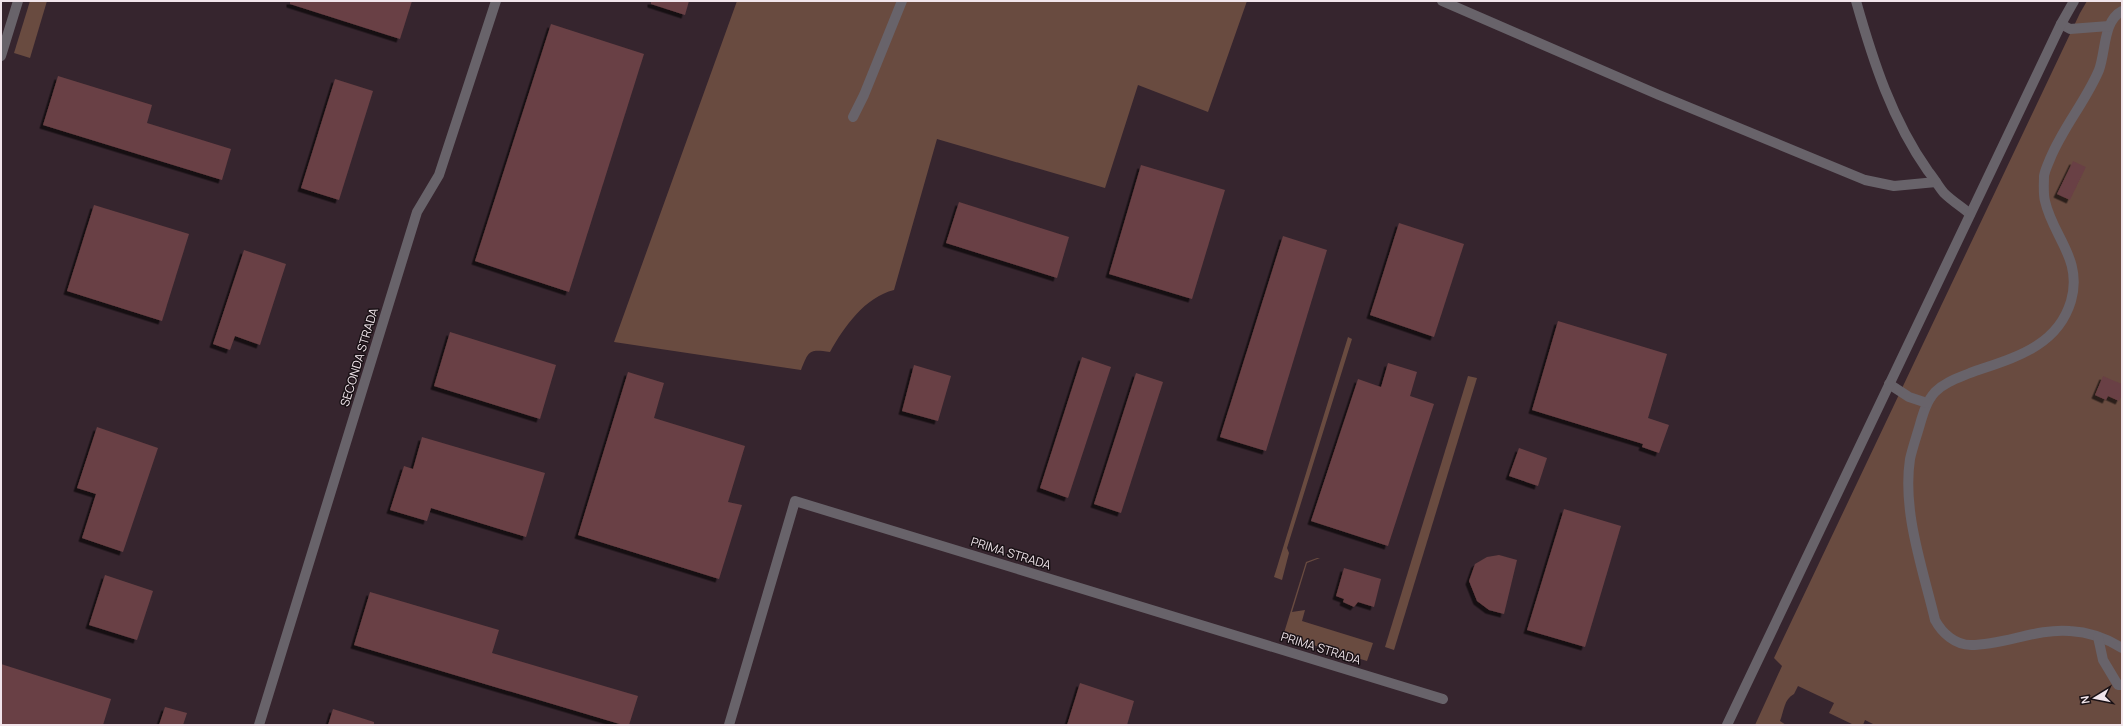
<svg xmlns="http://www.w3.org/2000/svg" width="2123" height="726" font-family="Manrope,sans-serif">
	<defs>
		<filter id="shadow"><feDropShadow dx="-3.5" dy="3.5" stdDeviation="0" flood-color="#0009"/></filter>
	</defs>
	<rect width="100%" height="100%" fill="#36252e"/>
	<g fill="#694b40">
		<path d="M30,1H47L30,58L14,53Z"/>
		<path d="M737,1H1247L1208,112L1138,85L1105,188L937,139L894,290C865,297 844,327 830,352C809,349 809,350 801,370L614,342Z"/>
		<path d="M2087,1H2122V725H1875L1865,720L1863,725H1854L1829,713L1834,703L1798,686L1794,694C1784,699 1784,711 1780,721L1786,725H1755L1782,666L1774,658L2080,13Z"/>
		<path d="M1348,337L1352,339L1287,548L1289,553L1282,580L1274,577Z"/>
		<path d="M1468,376L1477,378L1394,650L1385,647Z"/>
		<path d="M1317,558H1320L1307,563L1292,612L1305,610L1302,621L1373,643L1367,661L1283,636L1306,562Z"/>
	</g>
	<g fill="#694044" filter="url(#shadow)">
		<path d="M290,1H412L400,39L290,4Z"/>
		<path d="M651,1H689L685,15L651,4Z"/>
		<path d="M551,24L644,54L569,292L475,261Z"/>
		<path d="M58,76L152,105L147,123L231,149L222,180L43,125Z"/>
		<path d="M335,79L373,91L339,200L301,188Z"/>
		<path d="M2073,161L2086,167L2070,200L2057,194Z"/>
		<path d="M1141,165L1225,190L1192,299L1109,274Z"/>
		<path d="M959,202L1069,237L1057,278L946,243Z"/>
		<path d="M94,205L189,234L162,321L67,291Z"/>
		<path d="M1399,223L1464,244L1434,337L1370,315Z"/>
		<path d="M1283,236L1327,250L1266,451L1220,437Z"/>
		<path d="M244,250L286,264L260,345L235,336L230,350L213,344Z"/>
		<path d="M1558,321L1667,354L1648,418L1669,425L1659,453L1642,447L1643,444L1532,410Z"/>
		<path d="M450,332L556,365L540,419L434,386Z"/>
		<path d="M1082,357L1111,367L1068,498L1040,488Z"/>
		<path d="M1388,363L1417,372L1410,396L1434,404L1388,546L1311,521L1358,379L1381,387Z"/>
		<path d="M914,365L951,376L938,421L902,411Z"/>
		<path d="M628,372L664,383L654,418L745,446L728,502L742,505L719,579L578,535Z"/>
		<path d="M1136,373L1163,382L1121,513L1094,504Z"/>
		<path d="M2103,376L2122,384V395L2119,401L2108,396L2106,400L2095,395Z"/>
		<path d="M97,427L158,448L123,552L82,538L96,494L77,488Z"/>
		<path d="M422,437L545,473L526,537L431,508L427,521L390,510L404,466L413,469Z"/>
		<path d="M1519,448L1547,458L1538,486L1509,476Z"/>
		<path d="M1564,509L1621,526L1585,647L1527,630Z"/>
		<path d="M1499,555L1517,560L1504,614L1489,610L1477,601L1469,581L1475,564L1487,557Z"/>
		<path d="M1344,568L1381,579L1374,607L1358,602L1354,607L1343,602L1344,599L1336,596Z"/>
		<path d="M105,575L153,591L137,640L89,625Z"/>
		<path d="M370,592L499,630L492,653L638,696L629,725H623L354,645Z"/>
		<path d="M1,664L111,699L103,725H1Z"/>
		<path d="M1080,683L1134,701L1127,725H1067Z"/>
		<path d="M165,707L187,713L183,725H159Z"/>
		<path d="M333,709L374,722V725H328Z"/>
	</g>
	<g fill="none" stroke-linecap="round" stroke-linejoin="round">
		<g stroke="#68636a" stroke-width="10">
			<path d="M1442,1L1659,95L1865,180L1894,186L1936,182"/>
			<path d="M1856,1C1873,61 1892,120 1928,171C1934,178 1938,186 1944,193C1952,201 1962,207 1970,214"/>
			<path d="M2122,11C2103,21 2106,51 2099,70C2086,101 2063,127 2050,159C2048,164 2045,170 2044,176C2044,183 2043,194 2045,201C2053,237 2083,259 2071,301C2057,348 2012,358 1970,373C1958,378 1945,382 1935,392C1925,403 1922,418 1918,431C1915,441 1912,450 1910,459C1902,512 1923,569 1935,620C1942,633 1955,645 1971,645C2004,645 2037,628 2070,631C2089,632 2106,638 2122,648"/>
			<path d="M2061,24L2070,29L2109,26"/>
			<path d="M1,56L18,1"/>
			<path d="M853,117L864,95L902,1"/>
			<path d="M1889,384L1909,397L1927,403"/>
			<path d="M2098,637L2103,660L2118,685H2122"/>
			<path d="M259,725L417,212L439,175L496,1"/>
			<path d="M729,725L795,501L1443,699"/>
			<path d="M1727,725L2061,24L2074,1"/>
		</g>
	</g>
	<g text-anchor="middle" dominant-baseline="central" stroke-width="3" stroke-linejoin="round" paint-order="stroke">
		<g font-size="12" fill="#f1e5eb" stroke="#191115">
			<text transform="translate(359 357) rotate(-73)">SECONDA STRADA</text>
			<text transform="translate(1011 553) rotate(17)">PRIMA STRADA</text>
			<text transform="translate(1321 648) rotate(17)">PRIMA STRADA</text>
		</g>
	</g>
	<rect width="2123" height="726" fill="none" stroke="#f1e5eb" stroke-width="4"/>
	<g transform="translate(2095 698) rotate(260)" stroke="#191115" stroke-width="3" paint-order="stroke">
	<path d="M0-3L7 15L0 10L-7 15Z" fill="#f1e5eb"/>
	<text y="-6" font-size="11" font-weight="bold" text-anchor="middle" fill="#f1e5eb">N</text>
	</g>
</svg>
